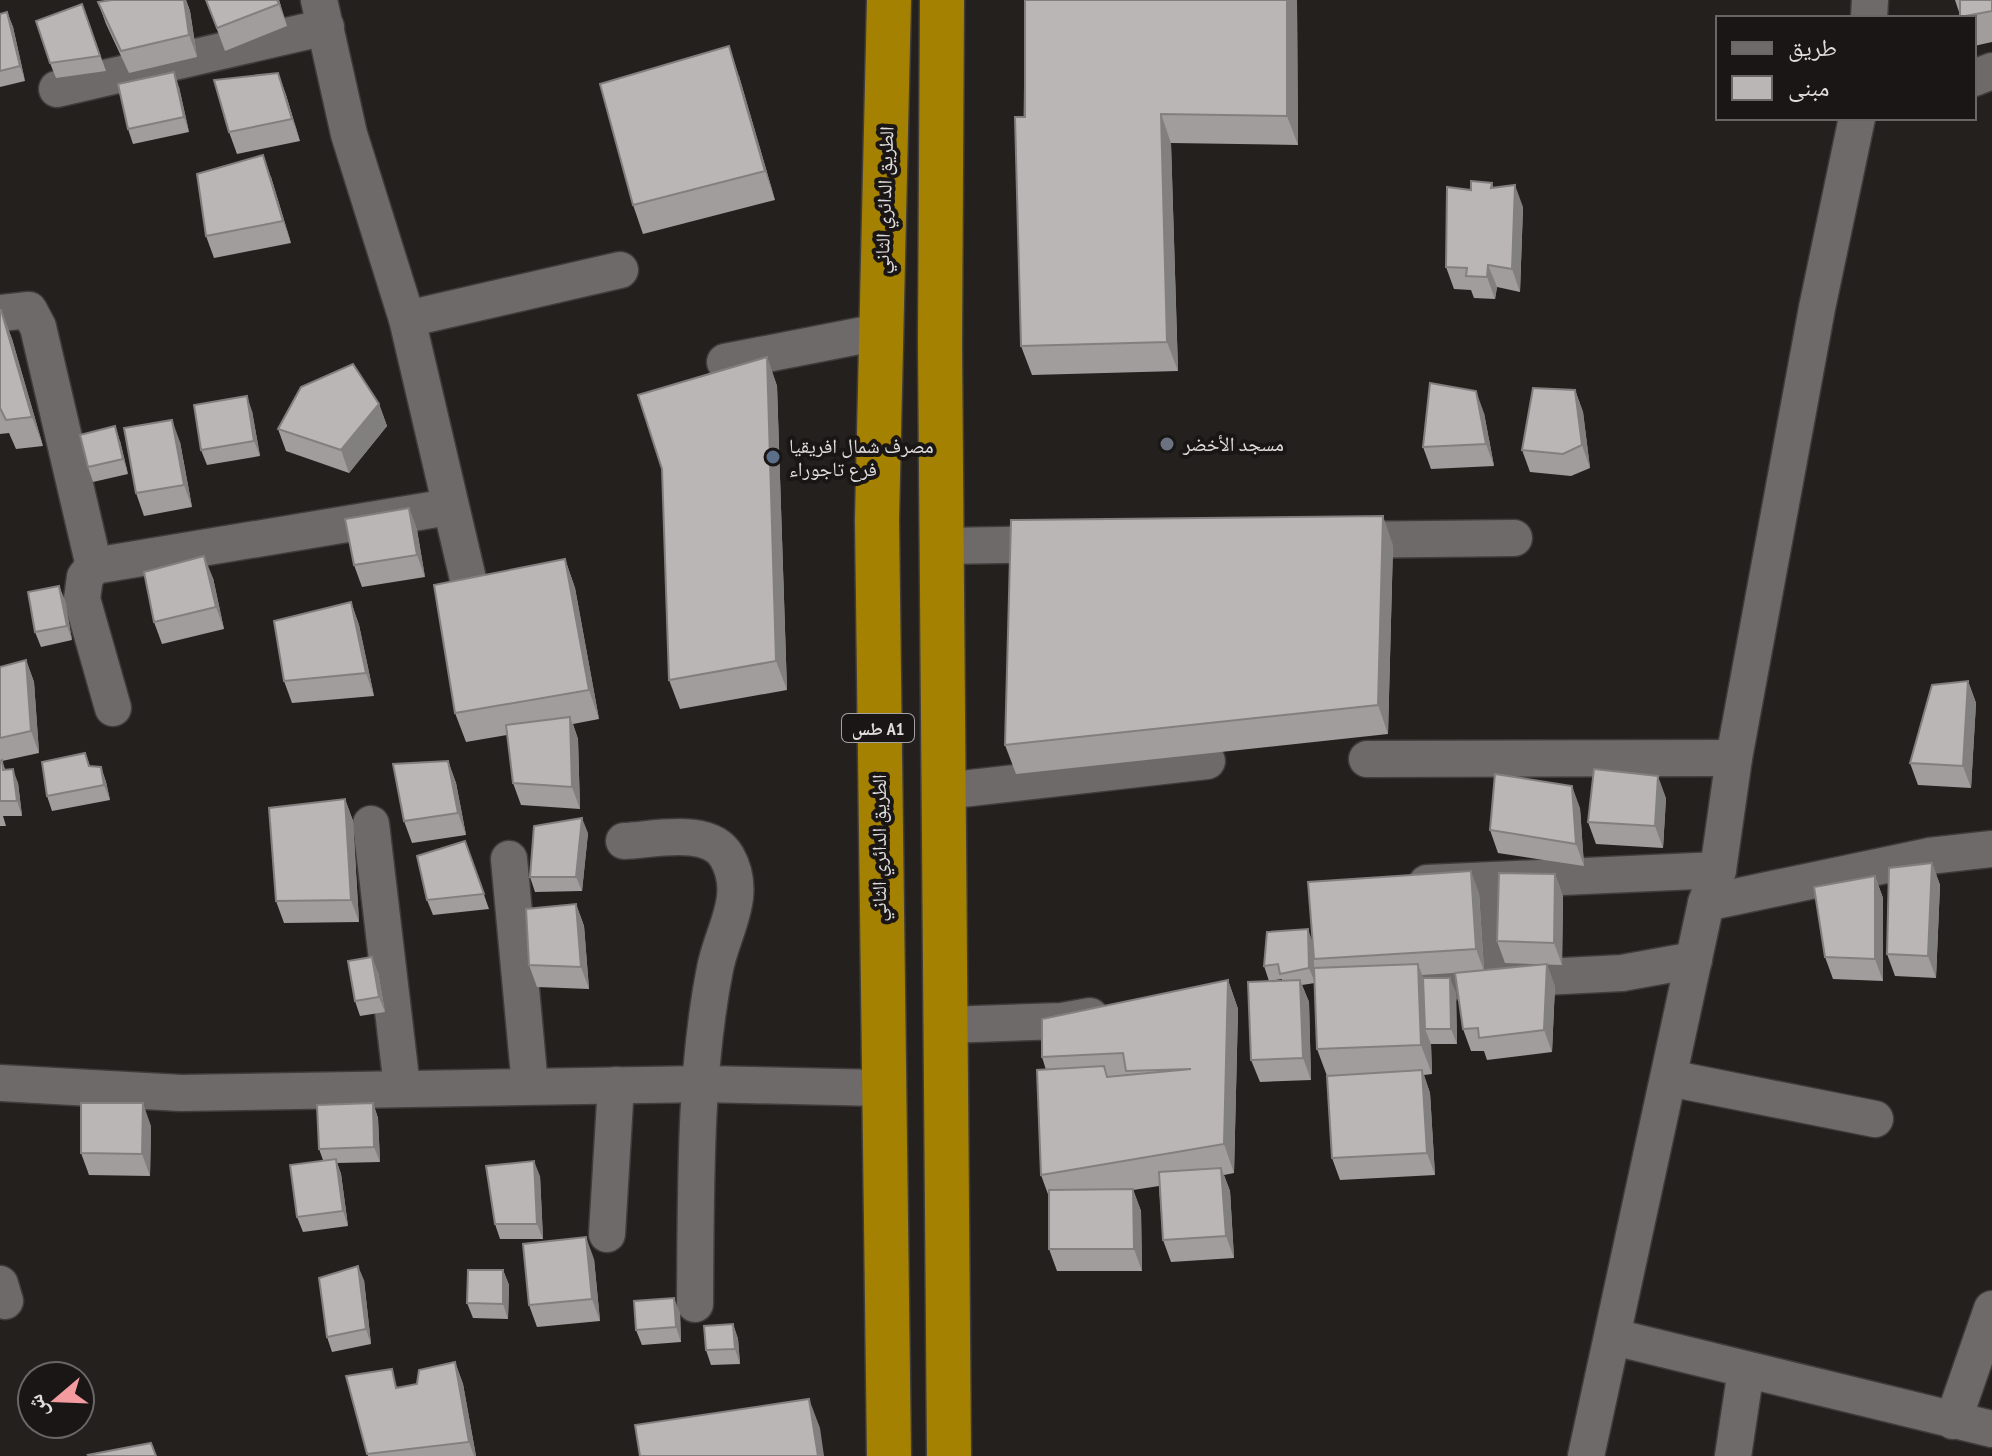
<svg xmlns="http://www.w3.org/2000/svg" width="1992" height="1456" font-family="'PT Sans Narrow','Noto Naskh Arabic',sans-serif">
	<rect width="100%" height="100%" fill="#23201e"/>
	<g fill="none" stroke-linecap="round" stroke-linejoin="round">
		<g stroke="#3f3c3b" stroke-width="39">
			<g id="minor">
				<path d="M319,0L349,134L407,319L472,596"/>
				<path d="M1869,18L1870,0"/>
				<path d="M1974,78L1992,71"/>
				<path d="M57,89L326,27"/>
				<path d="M0,313L29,310L38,327L94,566"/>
				<path d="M407,319L620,270"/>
				<path d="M725,362L879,332"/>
				<path d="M1344,540L1514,538"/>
				<path d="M942,546L1060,544"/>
				<path d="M113,708L82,599L85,577L94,566L449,507"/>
				<path d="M1367,759L1734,758"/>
				<path d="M944,791L1207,761"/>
				<path d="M371,824L402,1087"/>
				<path d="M624,841C653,840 710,826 727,857C749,896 722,931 715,969C694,1073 696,1197 695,1304"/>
				<path d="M509,859L530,1086"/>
				<path d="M1494,880L1495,981"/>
				<path d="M1427,883L1718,870"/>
				<path d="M1706,903L1929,856L1992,849"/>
				<path d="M1405,984L1622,973L1694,960"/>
				<path d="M946,1025L1062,1021L1090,1016"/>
				<path d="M1669,1078L1875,1119"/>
				<path d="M0,1083L181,1093L703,1084L881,1088"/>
				<path d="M607,1234L616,1085"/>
				<path d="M0,1284L5,1301"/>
				<path d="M1614,1337L1992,1429"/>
				<path d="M1953,1421L1992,1309"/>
				<path d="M1586,1456L1706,903L1718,870L1734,758L1817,308L1857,118"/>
				<path d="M1733,1456L1746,1370"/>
			</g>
		</g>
		<g stroke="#3f3c3b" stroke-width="47">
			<g id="highway">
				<path d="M942,0L940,344L949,1456"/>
				<path d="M889,1456L877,520L889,0"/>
			</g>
		</g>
		<use href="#minor" stroke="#6e6a69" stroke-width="36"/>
		<use href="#highway" stroke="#a58101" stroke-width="44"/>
	</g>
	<g fill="#a09d9c">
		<path d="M112,0H186L190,11L197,57L129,73L106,24L98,2Z"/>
		<path d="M206,0H279L287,26L225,51Z"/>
		<path d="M1025,0H1297L1298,145L1171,143L1178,371L1032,375L1021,346Z"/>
		<path d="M1955,0H1992V42L1974,46V18H1961Z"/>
		<path d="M82,4L106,71L56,78L50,63Z"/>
		<path d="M7,12L13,27L25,81L0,87V14Z"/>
		<path d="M278,73L286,95L300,141L237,154L229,132Z"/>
		<path d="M739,76L775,200L643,234L633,205Z"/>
		<path d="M179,87L189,132L133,144L128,129Z"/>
		<path d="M271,177L291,243L214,258L206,236Z"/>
		<path d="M1492,183L1493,187L1523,207L1520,292L1497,287L1495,299L1474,298L1471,290L1454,289L1446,267L1471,190Z"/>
		<path d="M0,310H1L12,339L43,446L16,449L9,433L0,434Z"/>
		<path d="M767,357L777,386L787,690L680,709L669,680Z"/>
		<path d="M1575,390L1583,412L1590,468L1571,476L1530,472L1522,450Z"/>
		<path d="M379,404L387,426L349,473L286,451L278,429Z"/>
		<path d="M252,411L260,456L207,465L201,450Z"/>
		<path d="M1484,413L1494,466L1431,469L1423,447Z"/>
		<path d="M120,441L128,474L93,482L88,467Z"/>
		<path d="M180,442L192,507L144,516L136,493Z"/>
		<path d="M409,508L417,530L425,577L362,587L354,565Z"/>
		<path d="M1393,545L1388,734L1016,774L1005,745Z"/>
		<path d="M565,559L575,588L599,719L573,724L578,739L580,809L521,805L513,783L507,735L466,742L455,713Z"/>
		<path d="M213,578L224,629L162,644L154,622Z"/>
		<path d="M59,586L65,601L72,640L41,647L35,632Z"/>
		<path d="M351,602L359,625L374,696L292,703L284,681Z"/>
		<path d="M26,660L34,682L39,753L2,761L5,769L18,783L22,816H3L6,826H0V667Z"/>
		<path d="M1968,681L1976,703L1971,788L1918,785L1910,763Z"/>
		<path d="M85,753L90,766L101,767L106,782L110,800L52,811L47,796Z"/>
		<path d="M448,761L456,783L466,835L412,843L404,821Z"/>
		<path d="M1666,798L1663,848L1596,844L1588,822Z"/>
		<path d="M345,799L353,821L359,922L284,923L276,901Z"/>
		<path d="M1580,808L1584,866L1498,853L1490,830Z"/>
		<path d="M588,833L582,891L535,892L530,877Z"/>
		<path d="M465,841L489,909L433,915L427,900Z"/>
		<path d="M1932,863L1940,885L1936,978L1895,976L1887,954Z"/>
		<path d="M1555,874L1563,897L1562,965L1505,963L1497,941Z"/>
		<path d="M1875,876L1883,898V981L1833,979L1825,957Z"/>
		<path d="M1479,893L1484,970L1555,986L1552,1052L1487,1060L1484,1051H1471L1463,1029L1468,972L1422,975L1423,978L1456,993L1457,1044H1431L1432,1074L1424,1075L1430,1093L1435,1175L1340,1180L1332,1158L1327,1076L1317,1049L1315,983L1302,985L1309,1002L1311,1080L1260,1082L1251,1060L1282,980V979L1269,981L1264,966L1313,941Z"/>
		<path d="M576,904L584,926L589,989L537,987L529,965Z"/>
		<path d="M378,972L385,1012L360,1016L355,1001Z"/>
		<path d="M1228,980L1238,1009L1234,1173L1224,1175L1230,1191L1234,1258L1171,1262L1163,1240L1159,1186L1133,1190L1141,1211L1142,1271H1057L1049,1249V1197L1041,1175L1046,1070L1042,1057Z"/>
		<path d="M373,1103L378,1118L380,1162L337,1163L341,1174L348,1226L303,1232L297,1217L323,1160L319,1149Z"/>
		<path d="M151,1126L150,1176L89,1175L81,1153Z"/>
		<path d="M540,1176L543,1239H500L495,1224Z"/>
		<path d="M594,1259L600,1321L537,1327L529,1305Z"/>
		<path d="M503,1270L509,1285L508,1319L473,1318L467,1303Z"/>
		<path d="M364,1280L371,1344L332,1352L327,1337Z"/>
		<path d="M680,1313L681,1342L642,1345L636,1330Z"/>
		<path d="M733,1324L738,1339L740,1364L711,1365L706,1350Z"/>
		<path d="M455,1362L463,1384L476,1456H368L346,1376L399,1387L417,1384Z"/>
	</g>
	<g fill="#827f7f">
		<path d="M184,0H186L190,11L197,57L189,35Z"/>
		<path d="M277,0H279L287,26Z"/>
		<path d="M1287,0H1297L1298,145L1287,116Z"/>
		<path d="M7,12L13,27L25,81L20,66Z"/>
		<path d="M729,46L739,76L775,200L765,171Z"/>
		<path d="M174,72L179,87L189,132L184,117Z"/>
		<path d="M278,73L286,95L300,141L292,119Z"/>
		<path d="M1161,114L1171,143L1178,371L1167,342Z"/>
		<path d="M263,155L271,177L291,243L283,221Z"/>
		<path d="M1515,185L1523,207L1520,292L1512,269Z"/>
		<path d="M1488,265L1497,287L1495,299L1487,277Z"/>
		<path d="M1,310L12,339L43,446L32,417Z"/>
		<path d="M767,357L777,386L787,690L776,661Z"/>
		<path d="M1575,390L1583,412L1590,468L1582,445Z"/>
		<path d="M1476,391L1484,413L1494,466L1486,444Z"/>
		<path d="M247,396L252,411L260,456L254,441Z"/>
		<path d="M379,404L387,426L349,473L341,450Z"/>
		<path d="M172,420L180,442L192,507L184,485Z"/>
		<path d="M115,426L120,441L128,474L123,459Z"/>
		<path d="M409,508L417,530L425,577L417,555Z"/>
		<path d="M1383,516L1393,545L1388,734L1378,705Z"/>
		<path d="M204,556L213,578L224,629L216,607Z"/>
		<path d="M565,559L575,588L599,719L589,690Z"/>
		<path d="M59,586L65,601L72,640L67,626Z"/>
		<path d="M351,602L359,625L374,696L366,673Z"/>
		<path d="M26,660L34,682L39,753L31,731Z"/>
		<path d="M1968,681L1976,703L1971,788L1963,766Z"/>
		<path d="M570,717L578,739L580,809L572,787Z"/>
		<path d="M448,761L456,783L466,835L458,813Z"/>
		<path d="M101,767L106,782L110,800L104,785Z"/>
		<path d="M13,769L18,783L22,816L17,801Z"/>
		<path d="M1658,776L1666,798L1663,848L1655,826Z"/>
		<path d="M1572,786L1580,808L1584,866L1576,844Z"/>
		<path d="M345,799L353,821L359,922L351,900Z"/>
		<path d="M582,818L588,833L582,891L576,877Z"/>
		<path d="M1932,863L1940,885L1936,978L1928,956Z"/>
		<path d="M1471,871L1479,893L1484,971L1476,949Z"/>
		<path d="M1555,874L1563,897L1562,965L1554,943Z"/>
		<path d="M1875,876L1883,898V981L1875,959Z"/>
		<path d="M576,904L584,926L589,989L581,967Z"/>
		<path d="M1308,929L1313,943L1315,983L1309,968Z"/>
		<path d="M372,957L378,972L385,1012L379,997Z"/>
		<path d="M1418,964L1429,993L1425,1029L1431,1044L1432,1074L1421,1045Z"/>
		<path d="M1547,964L1555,986L1552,1052L1544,1030Z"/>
		<path d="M1450,978L1456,993L1457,1044L1451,1029Z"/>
		<path d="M1228,980L1238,1009L1234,1173L1224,1144Z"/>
		<path d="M1300,980L1309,1002L1311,1080L1303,1058Z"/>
		<path d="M1422,1070L1430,1093L1435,1175L1427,1153Z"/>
		<path d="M143,1103L151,1126L150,1176L142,1154Z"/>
		<path d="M373,1103L378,1118L380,1162L374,1147Z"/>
		<path d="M336,1159L341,1174L348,1226L343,1211Z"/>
		<path d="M534,1161L540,1176L543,1239L537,1224Z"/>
		<path d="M1221,1168L1230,1191L1234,1258L1226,1236Z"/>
		<path d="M1133,1189L1141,1211L1142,1271L1134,1249Z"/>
		<path d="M586,1237L594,1259L600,1321L592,1299Z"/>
		<path d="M358,1266L364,1280L371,1344L366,1329Z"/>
		<path d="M503,1270L509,1285L508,1319L503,1304Z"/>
		<path d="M674,1298L680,1313L681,1342L676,1327Z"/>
		<path d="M733,1324L738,1339L740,1364L735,1349Z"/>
		<path d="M455,1362L463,1384L476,1456H474L469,1442Z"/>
		<path d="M809,1399L820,1428L824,1456H818Z"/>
	</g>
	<g fill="#bab6b5" stroke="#827f7f" stroke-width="2">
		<path d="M112,0H184L189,35L121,51L98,2Z"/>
		<path d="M206,0H277L279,4L217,28Z"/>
		<path d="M1025,0H1287V116L1161,114L1167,342L1021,346L1015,117H1025Z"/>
		<path d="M1960,0H1992V11L1960,17Z"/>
		<path d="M82,4L100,56L50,63L36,21Z"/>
		<path d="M7,12L20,66L0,71V14Z"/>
		<path d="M729,46L765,171L633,205L600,84Z"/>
		<path d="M174,72L184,117L128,129L118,84Z"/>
		<path d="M278,73L292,119L229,132L214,80Z"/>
		<path d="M263,155L283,221L206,236L197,174Z"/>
		<path d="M1471,181L1492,183L1491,188L1515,185L1512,269L1488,265L1487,277L1466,276L1467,268L1446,267L1447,187L1471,190Z"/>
		<path d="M0,310H1L32,417L6,420L0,408Z"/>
		<path d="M767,357L776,661L669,680L662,469L638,395Z"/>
		<path d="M353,364L379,404L341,450L278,429L301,387Z"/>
		<path d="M1430,383L1476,391L1486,444L1423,447Z"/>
		<path d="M1533,388L1575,390L1582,445L1563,454L1522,450Z"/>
		<path d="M247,396L254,441L201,450L194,405Z"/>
		<path d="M172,420L184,485L136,493L124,428Z"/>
		<path d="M115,426L123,459L88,467L80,435Z"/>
		<path d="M409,508L417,555L354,565L345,519Z"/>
		<path d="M1383,516L1378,705L1005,745L1011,520Z"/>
		<path d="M204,556L216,607L154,622L144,572Z"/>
		<path d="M565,559L589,690L455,713L434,585Z"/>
		<path d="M59,586L67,626L35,632L28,592Z"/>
		<path d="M351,602L366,673L284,681L274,621Z"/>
		<path d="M26,660L31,731L0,738V667Z"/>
		<path d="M1968,681L1963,766L1910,763L1932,685Z"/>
		<path d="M570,717L572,787L513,783L506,725Z"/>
		<path d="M85,753L89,766L101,767L104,785L47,796L42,762Z"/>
		<path d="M2,760L3,770L13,769L17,801H0V761Z"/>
		<path d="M448,761L458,813L404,821L393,764Z"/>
		<path d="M1594,769L1658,776L1655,826L1588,822Z"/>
		<path d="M1495,774L1572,786L1576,844L1490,830Z"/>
		<path d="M345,799L351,900L276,901L269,808Z"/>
		<path d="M582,818L576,877H530L534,826Z"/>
		<path d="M465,841L484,894L427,900L417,856Z"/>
		<path d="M1932,863L1928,956L1887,954L1889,868Z"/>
		<path d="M1471,871L1476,949L1314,959L1308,882Z"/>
		<path d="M1499,873L1555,874L1554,943L1497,941Z"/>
		<path d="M1875,876V959L1825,957L1814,887Z"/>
		<path d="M576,904L581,967L529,965L526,909Z"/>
		<path d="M1308,929L1309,968L1280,974L1278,964L1264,966L1267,932Z"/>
		<path d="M372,957L379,997L355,1001L348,961Z"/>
		<path d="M1418,964L1421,1045L1317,1049L1314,968Z"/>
		<path d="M1547,964L1544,1030L1479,1038L1478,1028L1463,1029L1455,973Z"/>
		<path d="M1423,978H1450L1451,1029H1425Z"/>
		<path d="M1228,980L1224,1144L1041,1175L1037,1070L1104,1066L1107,1077L1191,1069L1126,1071L1123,1053L1042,1057V1019Z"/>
		<path d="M1300,980L1303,1058L1251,1060L1248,982Z"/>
		<path d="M1422,1070L1427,1153L1332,1158L1327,1076Z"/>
		<path d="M81,1103H143L142,1154L81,1153Z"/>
		<path d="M373,1103L374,1147L319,1149L317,1105Z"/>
		<path d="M336,1159L343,1211L297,1217L290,1165Z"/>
		<path d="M534,1161L537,1224H495L486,1166Z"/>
		<path d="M1221,1168L1226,1236L1163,1240L1159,1172Z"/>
		<path d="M1133,1189L1134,1249H1049V1190Z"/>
		<path d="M586,1237L592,1299L529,1305L523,1244Z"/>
		<path d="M358,1266L366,1329L327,1337L319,1278Z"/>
		<path d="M468,1270H503V1304L467,1303Z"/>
		<path d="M674,1298L676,1327L636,1330L634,1301Z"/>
		<path d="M733,1324L735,1349L706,1350L704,1326Z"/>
		<path d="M455,1362L469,1442L367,1454L346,1376L392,1369L396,1388L417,1384L419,1370Z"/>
		<path d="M809,1399L818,1456H640L635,1425Z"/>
		<path d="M151,1443L156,1456H89L88,1455Z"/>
	</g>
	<circle fill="#6b7280" stroke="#191615" stroke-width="3" cx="1167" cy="444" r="8"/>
	<circle fill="#5c6f8a" stroke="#191615" stroke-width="3" cx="773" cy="457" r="8"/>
	<g text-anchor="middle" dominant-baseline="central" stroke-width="8" stroke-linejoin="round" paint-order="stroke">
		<rect fill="#191615" stroke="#a4a2a1" stroke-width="2" x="842" y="714" width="72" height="28" rx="6"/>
		<g font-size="18" font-weight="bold" fill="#e0dedd">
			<text x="878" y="728">طس A1</text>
		</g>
		<g font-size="20" fill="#e0dedd" stroke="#191615">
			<text transform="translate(884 200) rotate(-88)">الطريق الدائري الثاني</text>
			<text transform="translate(879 848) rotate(-90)">الطريق الدائري الثاني</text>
		</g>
		<g font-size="20" fill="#e0dedd" stroke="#191615" text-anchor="start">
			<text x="1183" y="444">مسجد الأخضر</text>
			<text x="789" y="446">مصرف شمال افريقيا<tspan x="789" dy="23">فرع تاجوراء</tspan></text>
		</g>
	</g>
	<rect x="1716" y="16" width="260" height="104" fill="#191615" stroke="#696665" stroke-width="2"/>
	<rect x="1732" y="42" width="40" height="12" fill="#6e6a69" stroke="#696665" stroke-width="2"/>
	<text x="1788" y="56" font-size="24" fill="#e0dedd">طريق</text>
	<rect x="1732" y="76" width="40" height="24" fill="#bab6b5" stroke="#696665" stroke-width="2"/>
	<text x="1788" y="96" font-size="24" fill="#e0dedd">مبنى</text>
	<g transform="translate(56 1400) rotate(251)"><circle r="38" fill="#191615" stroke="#696665" stroke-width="2"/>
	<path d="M0-6L14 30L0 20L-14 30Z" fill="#f49b9f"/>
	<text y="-12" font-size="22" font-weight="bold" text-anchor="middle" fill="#e0dedd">ش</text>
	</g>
</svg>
